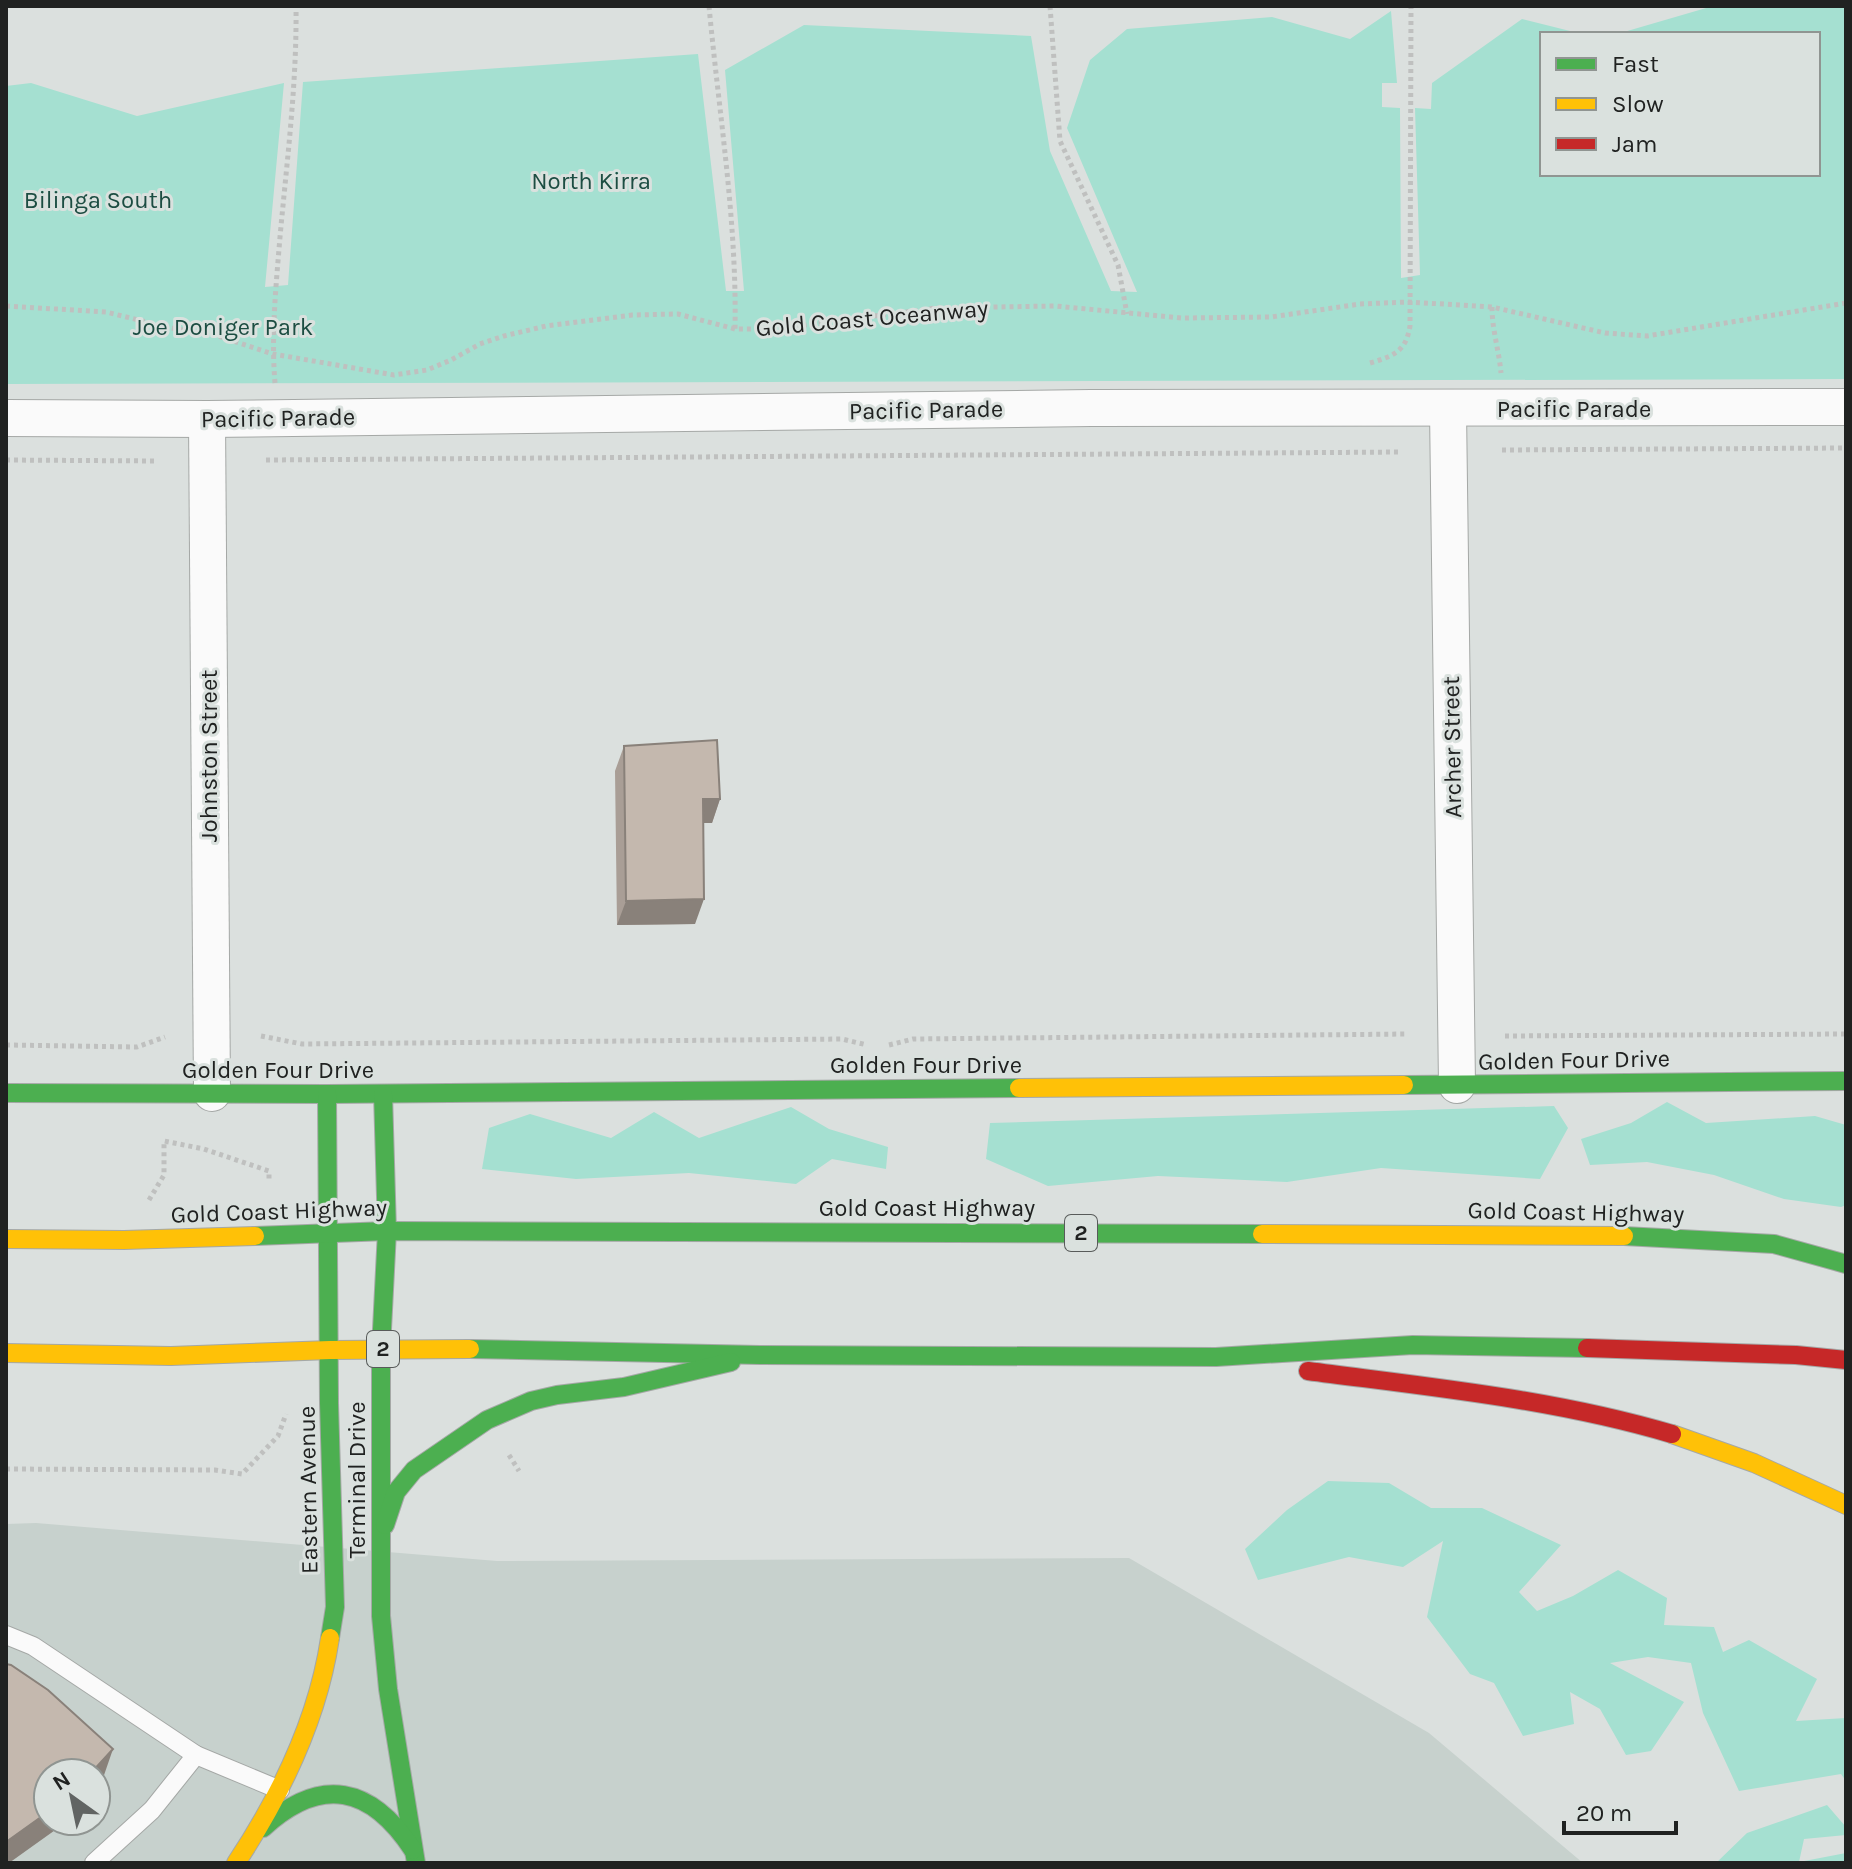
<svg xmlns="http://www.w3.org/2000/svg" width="1852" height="1869" font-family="Karla,sans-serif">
	<rect width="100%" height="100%" fill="#dbe0de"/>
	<path fill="#c7d1cd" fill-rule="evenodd" d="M36,1523L497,1561L1129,1558L1429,1733L1583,1863H6V1524ZM48,1773H96V1821H48Z"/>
	<g fill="#a5e0d1">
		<path d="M1713,6H1846V379L6,384V86L31,83L137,116L284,83L265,287L288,285L303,82L698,54L726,291H744L725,70L804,25L1031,36L1050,151L1111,291L1137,292L1067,128L1090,60L1127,29L1272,17L1350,39L1391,11L1397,83H1382V107L1400,108L1401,278L1420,275L1415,108L1431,109L1432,83L1522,19L1582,34H1542V174H1818V34H1617Z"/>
		<path d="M1667,1102L1706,1123L1815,1116L1846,1125V1205L1841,1207L1784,1199L1714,1175L1647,1162L1590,1165L1581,1139L1631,1123Z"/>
		<path d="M1554,1106L1568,1128L1540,1179L1381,1168L1287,1182L1158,1176L1048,1186L986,1159L990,1123Z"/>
		<path d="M791,1107L829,1129L888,1147L886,1169L832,1159L796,1184L689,1173L576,1179L482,1169L489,1128L530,1114L611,1138L654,1112L699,1138Z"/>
		<path d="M1328,1481L1389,1483L1431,1508H1482L1561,1545L1519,1592L1537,1611L1573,1596L1618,1570L1667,1598L1664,1625L1714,1627L1723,1652L1749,1640L1817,1679L1796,1721L1846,1718V1781L1841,1774L1739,1791L1703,1713L1691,1663L1648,1657L1610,1663L1684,1702L1651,1751L1626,1755L1600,1709L1570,1692L1574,1724L1523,1736L1494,1683L1470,1674L1427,1617L1443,1541L1403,1567L1349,1557L1258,1580L1245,1549L1287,1510Z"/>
		<path d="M1827,1805L1846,1827V1835L1804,1839L1799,1862L1846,1853V1863H1716L1747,1833Z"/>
	</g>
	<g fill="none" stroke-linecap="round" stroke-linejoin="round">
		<g stroke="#a5a8a6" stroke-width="20">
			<g id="lane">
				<path d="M6,1635L33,1646L196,1755L280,1790"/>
				<path d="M94,1863L152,1810L196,1755"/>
			</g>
		</g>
		<g stroke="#a5a8a6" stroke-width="38">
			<g id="street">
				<path d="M1448,410L1457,1085"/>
				<path d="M6,418L207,419L1091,408L1846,407"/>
				<path d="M207,419L212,1093"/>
			</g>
		</g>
		<g stroke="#a5a8a6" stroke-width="20">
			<g id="fast">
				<path d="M1404,1085L1846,1081"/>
				<path d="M6,1093L327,1094L1019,1088"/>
				<path d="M327,1094L329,1403L335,1607L330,1638"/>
				<path d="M383,1094L387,1231L381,1349V1616L388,1689L416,1863"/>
				<path d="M255,1236L387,1231L1262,1234"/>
				<path d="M1624,1236L1774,1244L1846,1264"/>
				<path d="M470,1349L760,1355L1216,1357L1413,1345L1587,1348"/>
				<path d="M385,1525L396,1492L414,1470L487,1420L531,1401L557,1395L624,1387L731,1362"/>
				<path d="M263,1828C321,1775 371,1786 413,1850"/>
			</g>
		</g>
		<g stroke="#a5a8a6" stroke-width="20">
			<g id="slow">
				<path d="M1019,1088L1404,1085"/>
				<path d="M1262,1234L1624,1236"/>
				<path d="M6,1239L124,1240L255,1236"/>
				<path d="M6,1353L171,1356L330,1350L470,1349"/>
				<path d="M1672,1434L1754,1463L1846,1505"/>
				<path d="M236,1863C281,1795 318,1719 330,1638"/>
			</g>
		</g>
		<g stroke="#a5a8a6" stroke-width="20">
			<g id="jam">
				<path d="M1587,1348L1796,1355L1846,1360"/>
				<path d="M1308,1371C1430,1387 1554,1399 1672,1434"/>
			</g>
		</g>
		<g stroke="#bfc0bf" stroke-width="5" stroke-dasharray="4 4" stroke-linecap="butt">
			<path d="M709,6C719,114 737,220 735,329"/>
			<path d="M1050,6L1060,141L1118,265L1127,314"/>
			<path d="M6,306L106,312L171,328L218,336L273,354L394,375L427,370L451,360L480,344L504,336L546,326L632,315L678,314L735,329H775L936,308L1055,306L1182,318L1271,317L1360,304L1409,302L1492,307L1605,333L1647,336L1846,303"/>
			<path d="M1492,307C1492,330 1499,350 1501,373"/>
			<path d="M1370,363C1393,356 1406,352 1410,326L1411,6"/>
			<path d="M275,383C271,335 276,286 280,237C287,160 297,83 296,6"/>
			<path d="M1502,450L1846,448"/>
			<path d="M6,460L158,461"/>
			<path d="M266,460L1400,452"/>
			<path d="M261,1036L302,1044L842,1039L867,1045"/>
			<path d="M1505,1036L1846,1034"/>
			<path d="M6,1045L137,1047L165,1037"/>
			<path d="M889,1045L913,1039L1406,1034"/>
			<path d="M149,1200L164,1175V1141L204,1149L269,1171V1181"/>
			<path d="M509,1455L519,1471"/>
			<path d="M6,1469L215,1470L242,1474L278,1436L286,1414"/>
		</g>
		<use href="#lane" stroke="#fafafa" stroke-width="18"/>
		<use href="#street" stroke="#fafafa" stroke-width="36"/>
		<use href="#fast" stroke="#4caf50" stroke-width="18"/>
		<use href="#slow" stroke="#ffc107" stroke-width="18"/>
		<use href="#jam" stroke="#c62828" stroke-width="18"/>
	</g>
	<path fill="#a99e96" d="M624,746L720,799L712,823H703L695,924L617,925L615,771Z"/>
	<g fill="#89817a">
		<path d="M703,799H720L712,823H694Z"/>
		<path d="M704,899L695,924L617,925L626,901Z"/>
		<path d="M113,1749L102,1781L96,1787V1773H91Z"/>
		<path d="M48,1812V1821H65L58,1828L9,1863H6V1841Z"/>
	</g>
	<g fill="#c4b8ae" stroke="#89817a" stroke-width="2">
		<path d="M717,740L720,799H703L704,899L626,901L624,746Z"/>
		<path d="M6,1664L11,1665L48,1690L113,1749L91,1773H48V1812L6,1842Z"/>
	</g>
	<g text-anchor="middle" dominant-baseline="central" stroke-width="6" stroke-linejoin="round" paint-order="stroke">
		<g fill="#dae1de" stroke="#585b5a" stroke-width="2">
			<rect x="1065" y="1215" width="32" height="36" rx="6"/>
			<rect x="367" y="1331" width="32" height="36" rx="6"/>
		</g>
		<g font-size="22" font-weight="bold" fill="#202221">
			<text x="1081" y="1233">2</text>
			<text x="383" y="1349">2</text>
		</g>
		<g font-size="24" fill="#1c4d42" stroke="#dae1de">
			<text x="591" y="181">North Kirra</text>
			<text x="98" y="200">Bilinga South</text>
			<text x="223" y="327">Joe Doniger Park</text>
		</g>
		<g font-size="24" fill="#202221" stroke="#dae1de">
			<text transform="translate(872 318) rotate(-5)">Gold Coast Oceanway</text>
			<text x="1574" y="409">Pacific Parade</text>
			<text transform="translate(926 410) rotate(-1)">Pacific Parade</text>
			<text transform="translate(278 418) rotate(-1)">Pacific Parade</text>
			<text transform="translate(1452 747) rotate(-91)">Archer Street</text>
			<text transform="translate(209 756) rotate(-90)">Johnston Street</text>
			<text transform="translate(1574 1060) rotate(-1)">Golden Four Drive</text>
			<text x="926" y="1065">Golden Four Drive</text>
			<text x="278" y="1070">Golden Four Drive</text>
			<text x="927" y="1208">Gold Coast Highway</text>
			<text transform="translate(279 1211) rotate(-2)">Gold Coast Highway</text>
			<text transform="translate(1576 1212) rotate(1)">Gold Coast Highway</text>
			<text transform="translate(357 1480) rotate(-90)">Terminal Drive</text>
			<text transform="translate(308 1490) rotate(-91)">Eastern Avenue</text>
		</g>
	</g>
	<rect width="1852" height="1869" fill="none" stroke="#202221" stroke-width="16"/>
	<rect x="1540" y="32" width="280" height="144" fill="#dae1de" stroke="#909592" stroke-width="2"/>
	<rect x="1556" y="58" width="40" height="12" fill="#4caf50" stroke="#909592" stroke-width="2"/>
	<text x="1612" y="72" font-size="24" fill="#202221">Fast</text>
	<rect x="1556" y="98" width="40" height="12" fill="#ffc107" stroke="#909592" stroke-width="2"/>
	<text x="1612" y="112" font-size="24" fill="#202221">Slow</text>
	<rect x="1556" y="138" width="40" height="12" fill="#c62828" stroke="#909592" stroke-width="2"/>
	<text x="1612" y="152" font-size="24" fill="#202221">Jam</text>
	<g transform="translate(72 1797) rotate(327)"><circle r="38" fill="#dae1de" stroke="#909592" stroke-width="2"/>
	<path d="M0-6L14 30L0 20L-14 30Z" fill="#616463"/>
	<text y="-12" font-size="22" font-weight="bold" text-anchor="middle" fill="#202221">N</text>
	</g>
	<path d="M1564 1821v12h112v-12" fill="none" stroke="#202221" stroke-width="4"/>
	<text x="1576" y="1821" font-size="24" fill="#202221" stroke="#dae1de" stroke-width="6" paint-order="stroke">20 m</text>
</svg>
